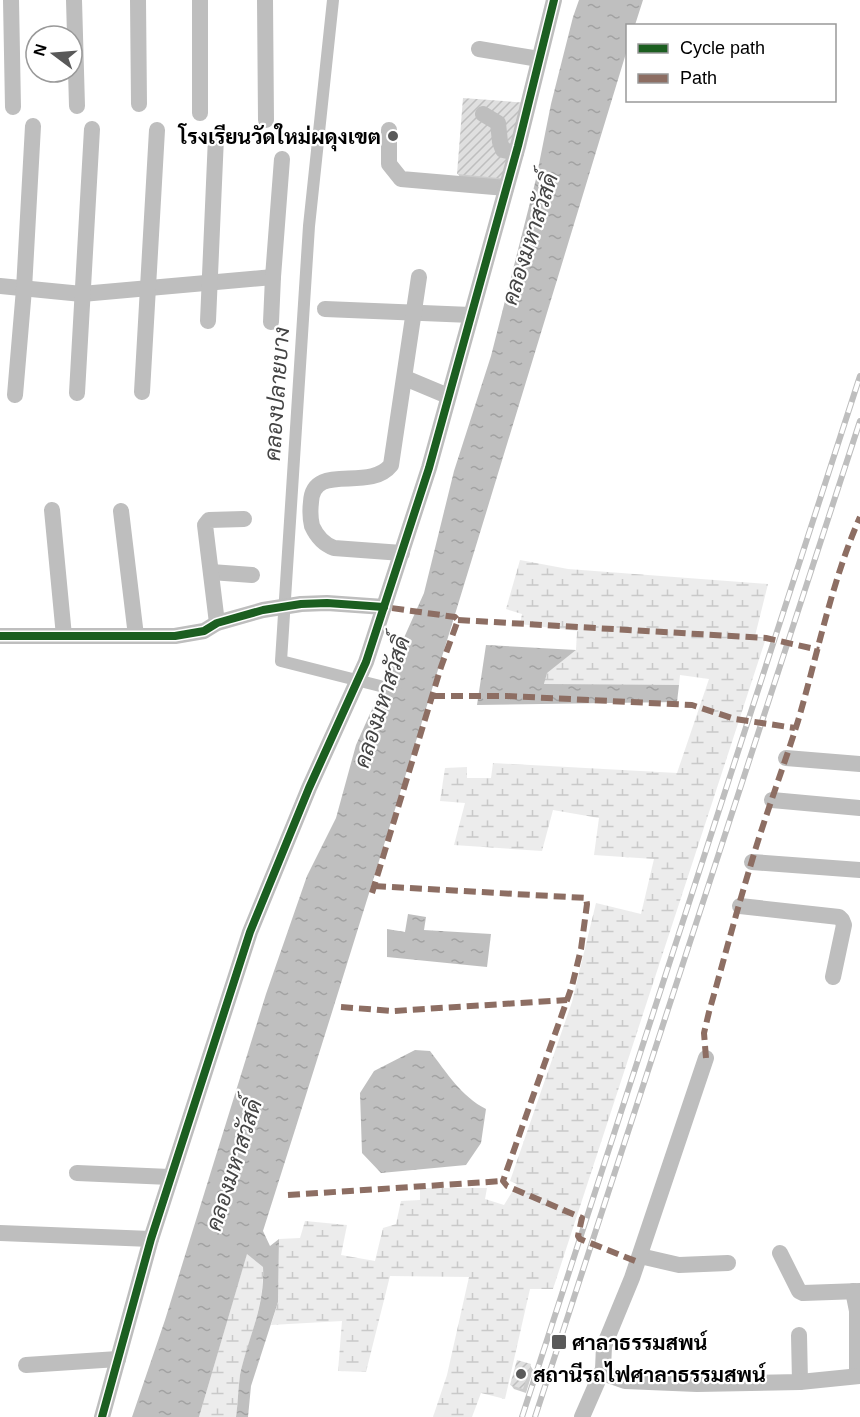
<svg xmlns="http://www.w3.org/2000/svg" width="860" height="1417" font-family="Arial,Sarabun,sans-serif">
	<defs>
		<pattern id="wetland-marsh" width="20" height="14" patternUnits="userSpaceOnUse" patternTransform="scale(1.5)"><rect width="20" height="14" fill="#ececec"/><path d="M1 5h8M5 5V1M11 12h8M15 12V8" fill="none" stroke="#c9c9c9"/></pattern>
		<pattern id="water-ripples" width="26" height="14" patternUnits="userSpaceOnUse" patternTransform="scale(1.5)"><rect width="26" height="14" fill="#bfbfbf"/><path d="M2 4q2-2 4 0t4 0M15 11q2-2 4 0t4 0" fill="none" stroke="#a2a2a2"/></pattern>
		<pattern id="building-hatch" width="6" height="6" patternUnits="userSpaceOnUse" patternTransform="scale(1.5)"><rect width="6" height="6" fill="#dfdfdf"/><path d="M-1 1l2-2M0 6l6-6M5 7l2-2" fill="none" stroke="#bebebe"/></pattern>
	</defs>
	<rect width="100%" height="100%" fill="#fff"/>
	<g fill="url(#wetland-marsh)">
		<path d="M520,560L568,569L768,584L755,636L766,638L553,1289H530L505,1399L481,1393L472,1417H433L447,1375L469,1277L390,1276L366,1372L338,1371L342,1321L271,1325L278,1302L279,1239L300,1238L305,1221L347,1225L341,1255L375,1261L383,1228L396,1224L401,1201L420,1200V1188H487L485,1199L504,1205L517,1184L510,1181L572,1002L596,903L641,914L654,859L594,855L599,818L553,810L542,851L454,845L465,803L440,801L445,768L467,767V778H491L493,763L677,773L709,679L680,675L679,685H544L546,673L576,650L577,631L520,624L522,614L506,609Z"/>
		<path d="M247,1253L263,1267C264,1310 249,1336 240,1375C238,1389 238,1403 236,1417H199Z"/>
	</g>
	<g fill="url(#water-ripples)">
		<path d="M579,0H643L635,25L628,26L627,50C507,444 388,838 263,1231L270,1246L279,1239L278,1302L251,1386L248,1417H236C238,1403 238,1389 240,1375C248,1337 265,1308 263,1267L247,1254L199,1417H132L165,1320L266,994L307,876L336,818L356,745L424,593L454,471L491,356L536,179L551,104L573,17Z"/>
		<path d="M486,645L576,650L547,673L544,684L679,685L677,702L477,705Z"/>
		<path d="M408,914L426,917L424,930L491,934L487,967L387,957V929L405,932Z"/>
		<path d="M415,1050L430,1051C446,1072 462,1097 486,1109L481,1143L466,1165L381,1173L362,1153L360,1093L374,1071Z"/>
	</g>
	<g fill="#0003">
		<path d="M464,99L514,189L464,184L458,174Z"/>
		<path d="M530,1365L533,1370L526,1393L514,1389L511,1385Z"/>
	</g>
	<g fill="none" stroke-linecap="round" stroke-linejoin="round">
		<path stroke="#bfbfbf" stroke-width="12" d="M333,0L309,226L281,661L396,690"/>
	</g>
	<g fill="url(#building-hatch)">
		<path d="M463,98L528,103L509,179L457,174Z"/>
		<path d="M517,1360L531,1364L523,1389L510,1385Z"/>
	</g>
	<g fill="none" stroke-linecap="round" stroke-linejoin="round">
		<g stroke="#bebebe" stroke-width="16">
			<path d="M11,0L13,107"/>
			<path d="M74,0L77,106"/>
			<path d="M138,0L139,104"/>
			<path d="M265,0L266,120"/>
			<path d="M479,49L539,59"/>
			<path d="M200,113V0"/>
			<path d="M483,114L498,123L500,142L503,150L516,153"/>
			<path d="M389,130V164L401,179L506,188"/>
			<path d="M0,286L82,294L273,277"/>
			<path d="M325,309L471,315"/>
			<path d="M208,321L216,137"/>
			<path d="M271,322L273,277L282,159"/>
			<path d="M405,378L448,396"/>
			<path d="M142,392L157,130"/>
			<path d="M77,393L92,129"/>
			<path d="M15,395L24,289L33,126"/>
			<path d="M52,510L64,636"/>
			<path d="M121,511L136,636"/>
			<path d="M402,553L334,548C323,544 317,537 312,526C310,518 310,511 311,502C313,461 369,493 391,465L419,277"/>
			<path d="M211,572L252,575"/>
			<path d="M217,623L205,525L209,520L244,519"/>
			<path d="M0,636H175L204,631L217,623L263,610L301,604L327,603L384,607"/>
			<path d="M786,758L860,764"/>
			<path d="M772,800L860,808"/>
			<path d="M752,862L860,870"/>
			<path d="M740,906L839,917L842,920L844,925L833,977"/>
			<path d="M77,1173L170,1177"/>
			<path d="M0,1233L151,1239"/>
			<path d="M780,1253L799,1291L803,1293L860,1291"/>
			<path d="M640,1256L679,1265L728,1263"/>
			<path d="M853,1291L857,1311V1376"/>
			<path d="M799,1335L800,1382"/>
			<path d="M26,1365L118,1359"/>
			<path d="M603,1369L608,1375L625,1381L697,1384L800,1382L860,1376"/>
			<path d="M102,1417L151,1239L250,932L309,788L366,662L429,468L518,146L554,0"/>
			<path d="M582,1417L603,1369L604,1346L632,1278L706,1058"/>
		</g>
		<g stroke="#bebebe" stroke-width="6">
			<g id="rail">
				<path d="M522,1417L860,376"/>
				<path d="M535,1417L860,421"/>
			</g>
		</g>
		<use href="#rail" stroke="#fff" stroke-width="4" stroke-dasharray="11" stroke-linecap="butt"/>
		<g stroke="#8d6e63" stroke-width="6" stroke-dasharray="12 6" stroke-linecap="butt">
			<path d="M458,620L766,638L819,650"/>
			<path d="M433,696H507L692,705L735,719L795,728"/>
			<path d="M374,886L586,898L587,904L581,949L572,986L503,1181L507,1186L582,1218L578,1236L580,1239L638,1262"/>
			<path d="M372,893L441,667L458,620L455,617L384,607"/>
			<path d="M341,1007L393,1011L567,1000"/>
			<path d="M706,1058L704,1033L709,1012C723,963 736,913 751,864C765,816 783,769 798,721C818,653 831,583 860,517"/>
			<path d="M288,1195L503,1181"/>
		</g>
		<g stroke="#fff" stroke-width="11">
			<g id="cycleway">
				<path d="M0,636H175L204,631L217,623L263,610L301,604L327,603L384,607"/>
				<path d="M102,1417L151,1239L250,932L309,788L366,662L429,468L518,146L554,0"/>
			</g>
		</g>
		<use href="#cycleway" stroke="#1b5e20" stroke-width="8"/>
	</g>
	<g fill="#595959" stroke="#fff" stroke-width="2">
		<circle cx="393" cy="136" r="6"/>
		<rect x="551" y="1334" width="16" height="16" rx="3"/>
		<circle cx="521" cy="1374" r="6"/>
	</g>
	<g text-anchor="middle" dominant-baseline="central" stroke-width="4.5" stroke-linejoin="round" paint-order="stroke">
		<g font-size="21" font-weight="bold" fill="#000" stroke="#fff" text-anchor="start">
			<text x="381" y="136" text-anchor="end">โรงเรียนวัดใหม่ผดุงเขต</text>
			<text x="572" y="1342">ศาลาธรรมสพน์</text>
			<text x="533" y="1374">สถานีรถไฟศาลาธรรมสพน์</text>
		</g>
		<g font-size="22" font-style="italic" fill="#444" stroke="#fff">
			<text transform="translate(530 239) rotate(-72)">คลองมหาสวัสดิ์</text>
			<text transform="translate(277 394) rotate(-86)">คลองปลายบาง</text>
			<text transform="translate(382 702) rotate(-72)">คลองมหาสวัสดิ์</text>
			<text transform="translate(234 1165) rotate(-72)">คลองมหาสวัสดิ์</text>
		</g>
	</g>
	<rect x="626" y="24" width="210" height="78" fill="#ffffff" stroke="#999999" stroke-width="1.5"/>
	<rect x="638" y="44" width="30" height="9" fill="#1b5e20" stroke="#999999" stroke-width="1.5"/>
	<text x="680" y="54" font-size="18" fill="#000000">Cycle path</text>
	<rect x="638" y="74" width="30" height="9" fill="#8d6e63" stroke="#999999" stroke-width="1.5"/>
	<text x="680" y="84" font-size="18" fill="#000000">Path</text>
	<g transform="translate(54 54) rotate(286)"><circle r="28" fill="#ffffff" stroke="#999999" stroke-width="1.5"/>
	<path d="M0-4.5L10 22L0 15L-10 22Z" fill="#595959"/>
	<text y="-9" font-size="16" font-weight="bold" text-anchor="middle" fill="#000000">N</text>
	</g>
</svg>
